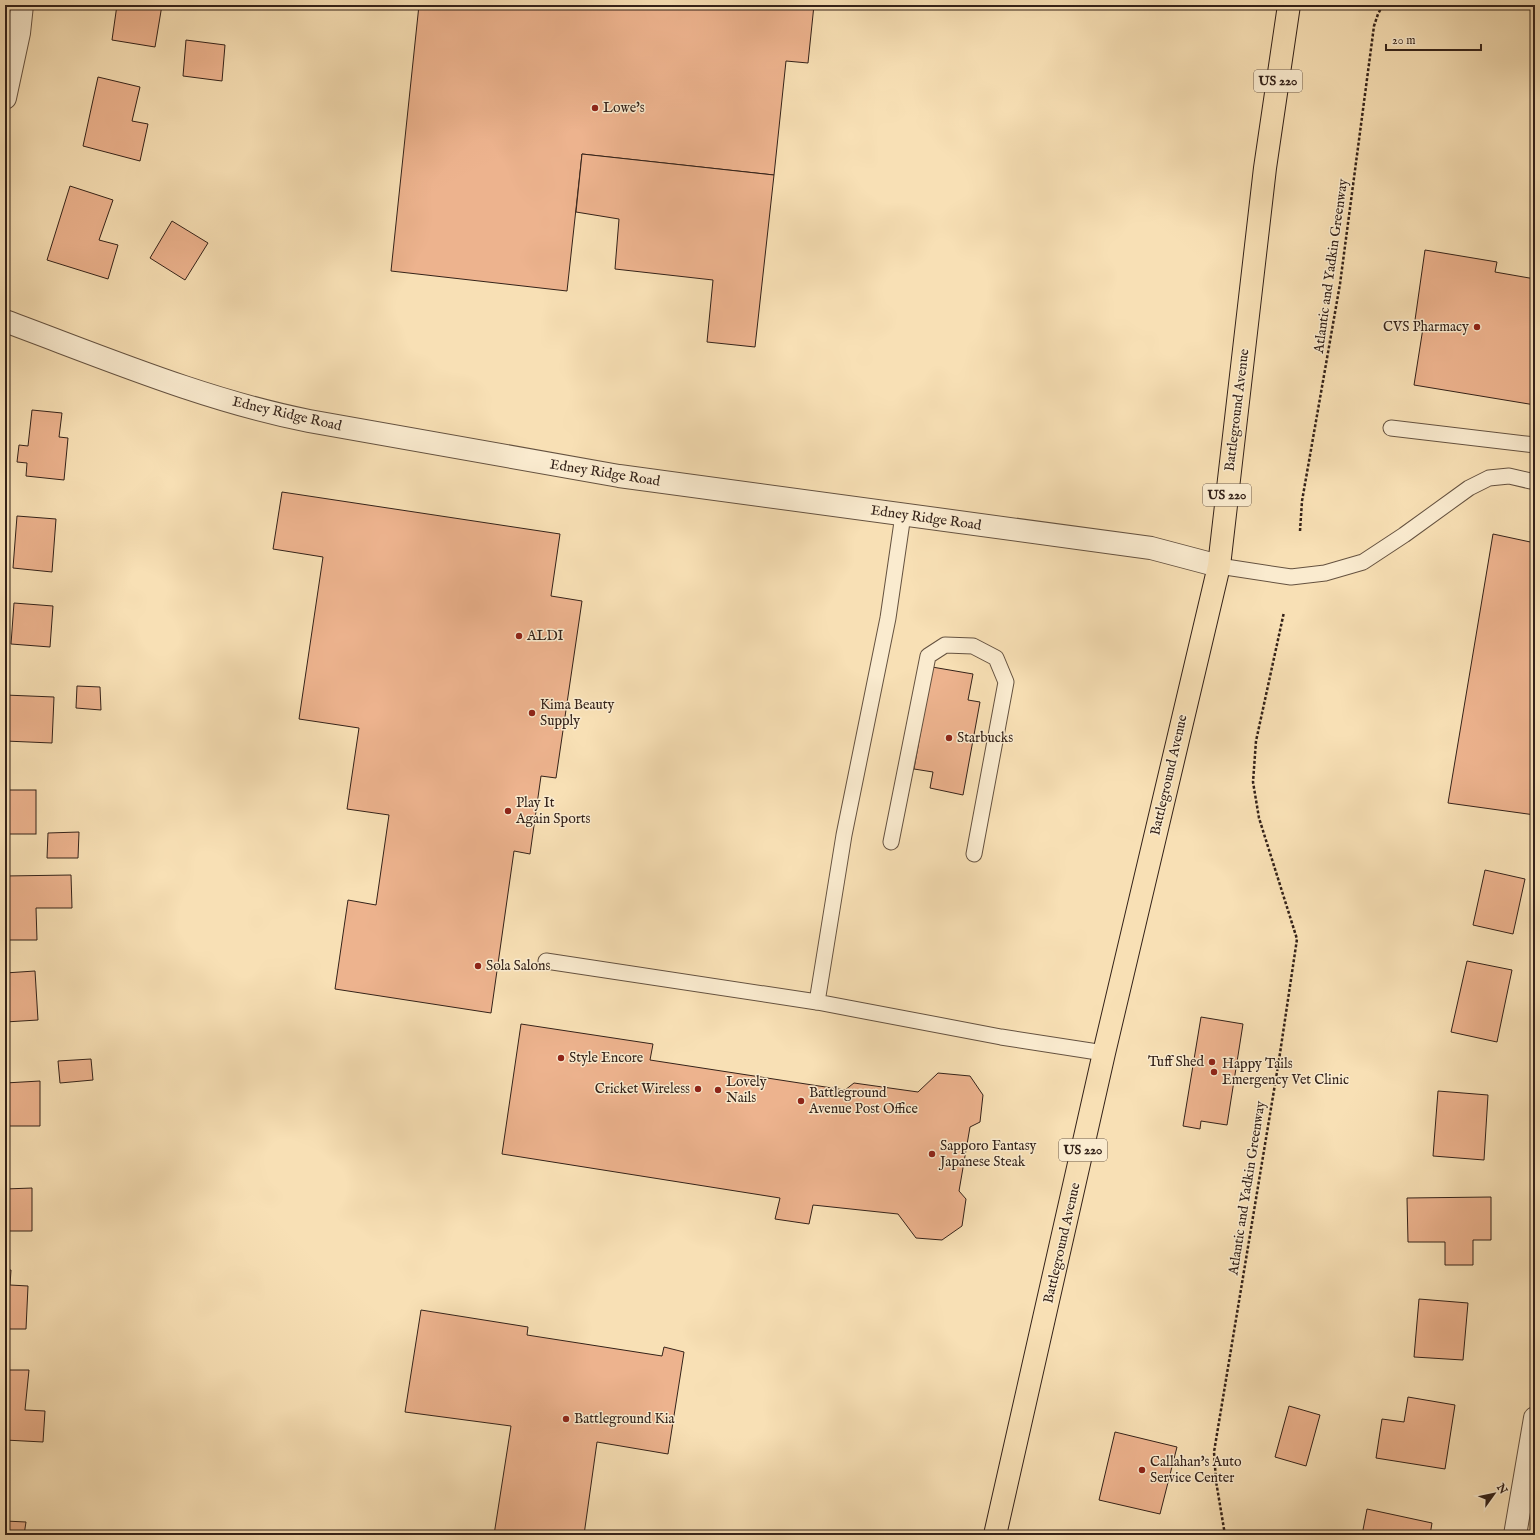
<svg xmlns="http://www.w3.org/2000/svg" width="1540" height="1540" font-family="'IM FELL English',serif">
	<rect width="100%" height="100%" fill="#f8e0b5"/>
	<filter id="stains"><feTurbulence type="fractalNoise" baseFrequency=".005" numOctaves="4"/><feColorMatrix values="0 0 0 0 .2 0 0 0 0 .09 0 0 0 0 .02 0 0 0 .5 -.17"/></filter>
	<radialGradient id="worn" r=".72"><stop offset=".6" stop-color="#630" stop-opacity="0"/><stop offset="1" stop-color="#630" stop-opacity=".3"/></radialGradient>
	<g fill="#edb38e" stroke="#342219">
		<path d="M117,5H162L155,47L112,40Z"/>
		<path d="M419,5H814L808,63L786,61L774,175L582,154L567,291L391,271Z"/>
		<path d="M186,40L225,45L222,81L183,76Z"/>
		<path d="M98,77L140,87L132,121L148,124L140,161L83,146Z"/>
		<path d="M582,154L774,175L755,347L707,342L713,280L615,269L619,219L576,212Z"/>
		<path d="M70,186L113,200L99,240L118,245L108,279L47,260Z"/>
		<path d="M172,221L208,243L185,280L150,258Z"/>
		<path d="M1425,250L1497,262L1495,272L1535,279V405L1414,385L1423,328L1414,327Z"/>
		<path d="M32,410L62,413L59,437L68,438L64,480L26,476L27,463L17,462L19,445L28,446Z"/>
		<path d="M282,492L560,534L551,596L582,601L556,778L541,776L530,854L514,851L491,1013L335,989L348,900L376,905L389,815L347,809L359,728L299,719L323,557L273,549Z"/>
		<path d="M17,516L56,519L52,572L13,568Z"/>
		<path d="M1493,534L1535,543V815L1448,803Z"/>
		<path d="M14,603L53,606L50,647L11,644Z"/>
		<path d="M932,667L973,674L968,700L980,702L963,795L930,788L933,772L914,769Z"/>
		<path d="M77,686L100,687L101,710L76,708Z"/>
		<path d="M5,695L54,697L52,743L5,741Z"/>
		<rect x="5" y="790" width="31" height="44"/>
		<path d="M79,832L78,858H47L48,833Z"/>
		<path d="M1485,870L1525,879L1513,934L1473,925Z"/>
		<path d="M71,875L72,908H36L37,940H5V876Z"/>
		<path d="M1467,961L1512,970L1497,1042L1451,1032Z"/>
		<path d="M35,971L38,1020L5,1022V973Z"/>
		<path d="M1201,1017L1243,1024L1227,1125L1201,1121L1200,1129L1183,1126Z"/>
		<path d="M521,1024L653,1044L650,1060L845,1090L854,1083L918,1092L938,1073L970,1076L983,1095L980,1122L970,1127L959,1191L966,1199L962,1226L942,1240L916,1238L898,1214L813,1205L809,1224L775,1219L780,1198L502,1154Z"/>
		<path d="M91,1059L93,1080L60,1083L58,1061Z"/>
		<path d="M40,1081V1126H5V1083Z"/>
		<path d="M1438,1091L1488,1095L1484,1160L1433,1156Z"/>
		<path d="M32,1188V1231H5V1189Z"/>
		<path d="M1491,1197V1240H1473V1265H1445V1242H1408L1407,1198Z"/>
		<path d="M5,1270H11L10,1285L28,1286L26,1329H5Z"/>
		<path d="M1419,1299L1468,1303L1463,1360L1414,1357Z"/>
		<path d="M421,1310L528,1327L527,1335L662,1356L664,1347L684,1352L668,1454L597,1442L584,1535H494L511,1426L405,1412Z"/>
		<path d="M5,1370H29L25,1410L45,1411L43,1442L5,1440Z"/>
		<path d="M1408,1397L1455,1405L1445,1469L1376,1458L1382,1419L1404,1422Z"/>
		<path d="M1289,1406L1320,1415L1306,1466L1275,1457Z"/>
		<path d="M1115,1432L1177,1447L1160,1514L1099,1500Z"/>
		<path d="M5,1482H9L5,1521L26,1522L24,1535H5Z"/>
		<path d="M1367,1509L1432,1523L1430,1535H1362Z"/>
	</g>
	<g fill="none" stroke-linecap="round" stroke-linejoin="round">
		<g stroke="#655240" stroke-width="17">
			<g id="service">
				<path d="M1391,428L1535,445"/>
				<path d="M903,515L888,618L844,835L817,1002L1001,1037L1104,1053"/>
				<path d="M1219,566L1291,577L1325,573L1363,562L1404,535L1469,488L1489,478L1509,476L1535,482"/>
				<path d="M891,842L928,656L945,645L973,646L996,658L1006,682L974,854"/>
				<path d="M546,961L817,1002"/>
			</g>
		</g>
		<g stroke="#655240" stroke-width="24">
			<g id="minor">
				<path d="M5,98L19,33L22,5"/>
				<path d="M5,321C105,358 204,400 309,421L619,476L1151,548L1219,566"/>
				<path d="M1515,1535L1535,1418"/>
			</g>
		</g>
		<g stroke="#342219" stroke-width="24">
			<path id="primary" d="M995,1535L1104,1053L1219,566L1265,168L1289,5"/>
		</g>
		<g stroke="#342219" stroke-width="2.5" stroke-dasharray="3 2" stroke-linecap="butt">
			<path d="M1300,531L1302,501L1340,284L1374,26L1378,14L1383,5"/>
			<path d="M1225,1535L1216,1481L1214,1452L1279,1060L1297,939L1259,818L1253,782L1256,741L1284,612"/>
		</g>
		<use href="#service" stroke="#faebcf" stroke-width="15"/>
		<use href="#minor" stroke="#faebcf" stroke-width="22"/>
		<use href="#primary" stroke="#f8e0b5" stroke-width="22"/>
	</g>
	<g fill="#8f2418" stroke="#faebcf" stroke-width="1.5">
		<circle cx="595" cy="108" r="4"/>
		<circle cx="1477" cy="327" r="4"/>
		<circle cx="519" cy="636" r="4"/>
		<circle cx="532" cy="713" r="4"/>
		<circle cx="949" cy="738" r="4"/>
		<circle cx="508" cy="811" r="4"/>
		<circle cx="478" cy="966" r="4"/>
		<circle cx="561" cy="1058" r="4"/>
		<circle cx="1212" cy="1062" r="4"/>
		<circle cx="1214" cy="1072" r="4"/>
		<circle cx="698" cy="1089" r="4"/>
		<circle cx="718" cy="1090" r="4"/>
		<circle cx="801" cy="1101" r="4"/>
		<circle cx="932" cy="1154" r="4"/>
		<circle cx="566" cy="1419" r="4"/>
		<circle cx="1142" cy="1470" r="4"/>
	</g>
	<g text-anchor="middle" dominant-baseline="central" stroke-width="3" stroke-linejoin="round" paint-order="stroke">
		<g fill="#faebcf" stroke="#6f5e50" stroke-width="1">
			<rect x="1254" y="70" width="48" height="22" rx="3"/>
			<rect x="1203" y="484" width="48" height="22" rx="3"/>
			<rect x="1059" y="1139" width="48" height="22" rx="3"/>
		</g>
		<g font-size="13" font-weight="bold" fill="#342219">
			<text x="1278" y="81">US 220</text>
			<text x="1227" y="495">US 220</text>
			<text x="1083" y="1150">US 220</text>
		</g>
		<g font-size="14" fill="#342219" stroke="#faebcf" text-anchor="start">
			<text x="603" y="108">Lowe's</text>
			<text x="1469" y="327" text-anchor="end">CVS Pharmacy</text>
			<text x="527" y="636">ALDI</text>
			<text x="540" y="705">Kima Beauty<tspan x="540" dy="16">Supply</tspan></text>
			<text x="957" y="738">Starbucks</text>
			<text x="516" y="803">Play It<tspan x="516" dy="16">Again Sports</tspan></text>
			<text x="486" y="966">Sola Salons</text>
			<text x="569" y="1058">Style Encore</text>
			<text x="1204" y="1062" text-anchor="end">Tuff Shed</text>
			<text x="1222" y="1064">Happy Tails<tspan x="1222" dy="16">Emergency Vet Clinic</tspan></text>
			<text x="726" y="1082">Lovely<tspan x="726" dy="16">Nails</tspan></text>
			<text x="690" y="1089" text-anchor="end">Cricket Wireless</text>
			<text x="809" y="1093">Battleground<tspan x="809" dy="16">Avenue Post Office</tspan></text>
			<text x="940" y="1146">Sapporo Fantasy<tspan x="940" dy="16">Japanese Steak</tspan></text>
			<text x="574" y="1419">Battleground Kia</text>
			<text x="1150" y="1462">Callahan's Auto<tspan x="1150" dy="16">Service Center</tspan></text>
		</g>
		<g font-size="14" fill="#342219" stroke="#faebcf">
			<text transform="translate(1331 266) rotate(-82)">Atlantic and Yadkin Greenway</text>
			<text transform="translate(1237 410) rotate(-83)">Battleground Avenue</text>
			<text transform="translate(287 414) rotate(13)">Edney Ridge Road</text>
			<text transform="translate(605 473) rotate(9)">Edney Ridge Road</text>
			<text transform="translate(926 518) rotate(8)">Edney Ridge Road</text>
			<text transform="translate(1169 775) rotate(-77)">Battleground Avenue</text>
			<text transform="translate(1247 1188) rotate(-81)">Atlantic and Yadkin Greenway</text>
			<text transform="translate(1062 1243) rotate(-77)">Battleground Avenue</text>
		</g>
	</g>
	<rect width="1540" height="1540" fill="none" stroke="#f8e0b5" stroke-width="20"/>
	<rect x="6" y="6" width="1528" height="1528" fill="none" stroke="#342219" stroke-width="2"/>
	<rect x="10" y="10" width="1520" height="1520" fill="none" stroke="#342219"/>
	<g transform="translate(1494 1494) rotate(57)" stroke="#faebcf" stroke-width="3" paint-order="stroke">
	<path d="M0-3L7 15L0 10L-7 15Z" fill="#342219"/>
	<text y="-6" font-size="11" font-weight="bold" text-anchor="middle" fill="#342219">N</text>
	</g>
	<path d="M1386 44v6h95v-6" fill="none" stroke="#342219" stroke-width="2"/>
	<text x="1392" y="44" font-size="12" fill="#342219" stroke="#faebcf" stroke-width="3" paint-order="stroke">20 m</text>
	<rect width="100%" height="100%" filter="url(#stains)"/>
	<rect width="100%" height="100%" fill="url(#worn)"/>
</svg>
